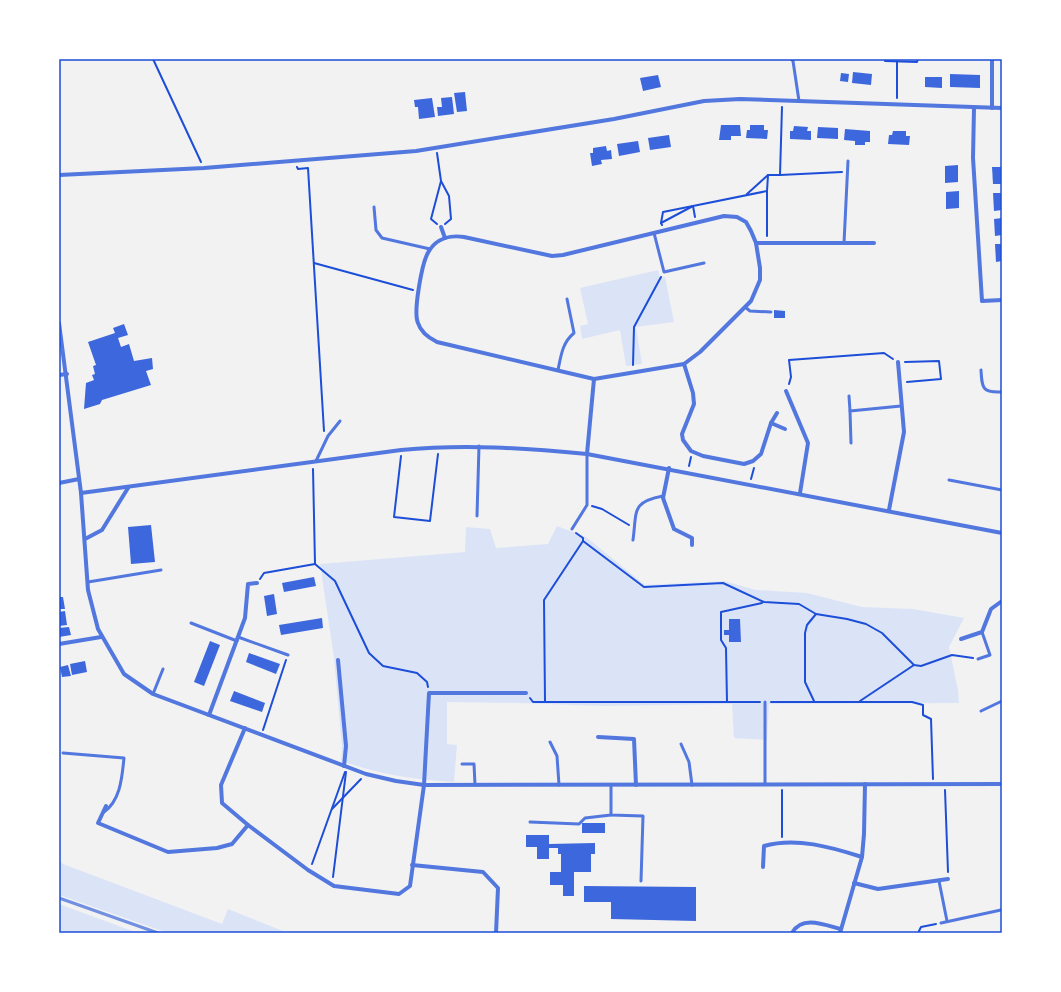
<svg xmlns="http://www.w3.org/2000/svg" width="1061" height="992" font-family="'Roboto Serif',serif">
	<rect width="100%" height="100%" fill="#f2f2f2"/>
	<g fill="#dbe4f7">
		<path d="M658,270L660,278L665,277L674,322L636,327L642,364L626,366L620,330L582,339L580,326L588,324L580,288Z"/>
		<path d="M557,526L586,537L645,585L724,581L756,590L807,593L862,607L913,609L964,618L949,647L958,690L959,703L769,704L767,740L734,738L732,704L602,706L518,703L447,702V744L457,745L454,782C415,780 378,774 341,761L342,747L334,658L320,564L465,552L466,527L490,529L496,548L548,544Z"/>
		<path d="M59,860L63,864L222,924L228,909L288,933H168L59,895Z"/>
		<path d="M59,904L138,933H59Z"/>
	</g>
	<g fill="#3d67dc">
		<path d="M853,72L872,74L871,85L852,83Z"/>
		<path d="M841,73L849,74L848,82L840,81Z"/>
		<path d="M950,74L980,75V88L950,87Z"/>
		<path d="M658,75L661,87L643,91L640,78Z"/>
		<path d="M925,77H942V88L925,87Z"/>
		<path d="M465,92L467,111L457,112L454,93Z"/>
		<path d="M452,97L454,114L438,116L437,107H442L441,98Z"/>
		<path d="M432,98L435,117L419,119L418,107H415L414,100Z"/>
		<path d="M721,125H740L741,136H731V140H719Z"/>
		<path d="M750,125H764V130H768L767,139L746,138L747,130H750Z"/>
		<path d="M794,126L808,127L807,131H811V140L790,139V131H793Z"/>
		<path d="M818,127L838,128V139L817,138Z"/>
		<path d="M845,129L870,131V142H865V145H855V141L844,140Z"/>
		<path d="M893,131H906V136H910L909,145L888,144L889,135H892Z"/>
		<path d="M669,135L671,147L650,150L648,138Z"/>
		<path d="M638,141L640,152L619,156L617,144Z"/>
		<path d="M606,146L607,151L611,150L612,159L601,160L602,164L592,166L590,153H593V148Z"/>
		<path d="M958,165V182L945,183V166Z"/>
		<path d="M992,167H1002V184H993Z"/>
		<path d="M959,191V208L946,209V192Z"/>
		<path d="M993,193H1002V210L994,211Z"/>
		<path d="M1002,218V235L995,236L994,219Z"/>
		<path d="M995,244H1002V261L996,262Z"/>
		<path d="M774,310L785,311V318H774Z"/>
		<path d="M124,324L128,335L118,338L121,347L129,344L134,361L152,358L153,369L146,371L151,385L102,400L100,404L84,409L86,383L94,380L92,375L95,374L93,366L96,365L88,342L115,333L113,328Z"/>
		<path d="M151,525L155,562L131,564L128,527Z"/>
		<path d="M314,577L316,586L284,592L282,583Z"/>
		<path d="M274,594L277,614L267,616L264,596Z"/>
		<path d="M59,597H63L65,609H59Z"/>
		<path d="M65,611L67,625L59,626V612Z"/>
		<path d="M322,618L323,628L281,635L279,625Z"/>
		<path d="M729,619H740L741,642H729V635H724V630H729Z"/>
		<path d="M69,627L71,635L59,637V628Z"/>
		<path d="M210,641L220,645L204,686L194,682Z"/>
		<path d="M249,653L280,664L276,674L246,662Z"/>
		<path d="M85,661L87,672L72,675L70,664Z"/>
		<path d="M68,665L71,676L62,677L60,667Z"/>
		<path d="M234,691L265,703L262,712L230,701Z"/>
		<rect x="582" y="823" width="23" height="10"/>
		<path d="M526,835H549V844L595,843V854H591V872H574V896H563V885H550V872H561V854H558V848H549V859H537V847H526Z"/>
		<path d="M584,886L696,887V921L611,919V902H584Z"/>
	</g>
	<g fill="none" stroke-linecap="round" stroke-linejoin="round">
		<g stroke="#1d4ed8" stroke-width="2">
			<path d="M153,59L201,162"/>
			<path d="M885,61L917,62L918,59"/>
			<path d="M897,98V61"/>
			<path d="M437,153L441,181L449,196L451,219L445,224"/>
			<path d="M297,167L298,169L308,168L324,431"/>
			<path d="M780,175L842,172"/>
			<path d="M747,194L768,175"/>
			<path d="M661,223L663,212L693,206L695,217"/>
			<path d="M437,224L431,219L441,181"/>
			<path d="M662,225L661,223L693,206L767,191L768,175H780L782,107"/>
			<path d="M767,236V191"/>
			<path d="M314,263L413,290"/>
			<path d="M905,362L939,361L941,379L907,382"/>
			<path d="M633,365L634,327L661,277"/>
			<path d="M789,384L791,377L789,360L884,353L893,359"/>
			<path d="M401,456L394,517L430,521L438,454"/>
			<path d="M689,466L691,457"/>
			<path d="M751,479L754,468"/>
			<path d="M592,506L602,509L629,525"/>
			<path d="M576,533L583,538V541L644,587L723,583L764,602L799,604L816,614L847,619L866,624L882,633L914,665L921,666L952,655L973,658"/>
			<path d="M315,564L335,581L369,653L383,666L417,673L427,682L428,687"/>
			<path d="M260,579L264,573L315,564L313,469"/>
			<path d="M530,698L533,702H760"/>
			<path d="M814,701L805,682V633L807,625L816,614"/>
			<path d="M860,701L914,665"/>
			<path d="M545,702L544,600L583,541"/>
			<path d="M727,702L726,648L721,640V612L762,603"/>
			<path d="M771,702H912L923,705V715L931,719L933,779"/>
			<path d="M263,730L286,660"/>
			<path d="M945,790L948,872"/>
			<path d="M332,809L361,779"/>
			<path d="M782,837V790"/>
			<path d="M312,864L345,772"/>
			<path d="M333,877L346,772"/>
			<path d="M918,933L921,927L936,924"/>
		</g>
		<g stroke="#5277de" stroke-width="3">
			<path d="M791,59L793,61L799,101"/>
			<path d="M374,207L376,230L382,238L430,249"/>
			<path d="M654,233L664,272L704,263"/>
			<path d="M844,243L848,161"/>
			<path d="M745,307L750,311L771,312"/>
			<path d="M558,370C561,356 562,343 574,333L567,299"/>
			<path d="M981,370C982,388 982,393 1002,392"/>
			<path d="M849,396L850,411"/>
			<path d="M851,443L850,411L901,406"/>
			<path d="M316,461L328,436L340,421"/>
			<path d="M949,480L1002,490"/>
			<path d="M477,516L479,446"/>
			<path d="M572,529L587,505V454"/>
			<path d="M633,540C637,511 631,502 663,496"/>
			<path d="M88,582L161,570"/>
			<path d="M191,623L237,641"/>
			<path d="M238,637L288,655"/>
			<path d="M978,659L990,655L982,632"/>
			<path d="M153,694L163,669"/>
			<path d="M765,702V784"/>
			<path d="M981,711L1002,701"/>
			<path d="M550,742L557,756L559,785"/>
			<path d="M681,744L689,762L692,785"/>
			<path d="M63,753L124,758C122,776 121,800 104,812"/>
			<path d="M462,764H474L475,785"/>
			<path d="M611,785V815L643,816L641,881"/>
			<path d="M530,822L579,824L585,818L611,815"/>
			<path d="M939,881L947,921"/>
			<path d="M941,923L1001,910"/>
		</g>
		<g stroke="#5277de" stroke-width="4">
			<path d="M992,59V108"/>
			<path d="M974,108L973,158L982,301L1002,300"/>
			<path d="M59,175L204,168L416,151L614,119L704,101L740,99L1002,108"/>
			<path d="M724,216L737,217L746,222L751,231L756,243L760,268V280L751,301L700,352L684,364L594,379L437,342C429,338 421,333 418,323C413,312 422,261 429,251C437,238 451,235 464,237L552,256L563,255Z"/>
			<path d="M441,227L445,238"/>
			<path d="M756,243H874"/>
			<path d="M59,323L81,493L88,590L98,629L124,674L153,694L366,774L396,781L424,785L1002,784"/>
			<path d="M684,364L693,393L694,404L682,434L683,440L691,451L703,456L744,464L753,461L761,454L771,423L777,413"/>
			<path d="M59,375L67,374"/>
			<path d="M786,391L808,443L800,493"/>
			<path d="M771,423L785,429"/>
			<path d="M587,454L594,379"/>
			<path d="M669,468L663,498L674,529L692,538V545"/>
			<path d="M59,483L79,479"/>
			<path d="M81,493L401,450C464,444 525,448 587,454L1002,533"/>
			<path d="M889,510L904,432L898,362"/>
			<path d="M85,539L102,530L128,488"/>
			<path d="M961,639L982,632L991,609L1002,601"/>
			<path d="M59,644L101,637"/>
			<path d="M338,660L346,746L344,766"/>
			<path d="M209,715L245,618L248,584L257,583"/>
			<path d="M245,728L221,785L222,803L248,825L308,870L334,886L399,894L410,886L424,785L429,693H526"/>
			<path d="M598,737L634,739L636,785"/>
			<path d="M106,806L98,823L168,852L217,848L232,844L248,825"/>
			<path d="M412,865L483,872L498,888L496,933"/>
			<path d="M763,867L764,846C796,837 831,847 862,857"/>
			<path d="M854,883L878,889L948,879"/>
			<path d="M792,933C802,915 825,925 840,929"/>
			<path d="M840,933L862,857L864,834L865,784"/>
		</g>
		<path stroke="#7290e2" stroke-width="3" d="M59,898L158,933"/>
	</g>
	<rect width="1061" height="992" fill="none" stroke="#ffffff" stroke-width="120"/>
	<rect x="60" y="60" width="941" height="872" fill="none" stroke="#1d4ed8" stroke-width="1.5"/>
</svg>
